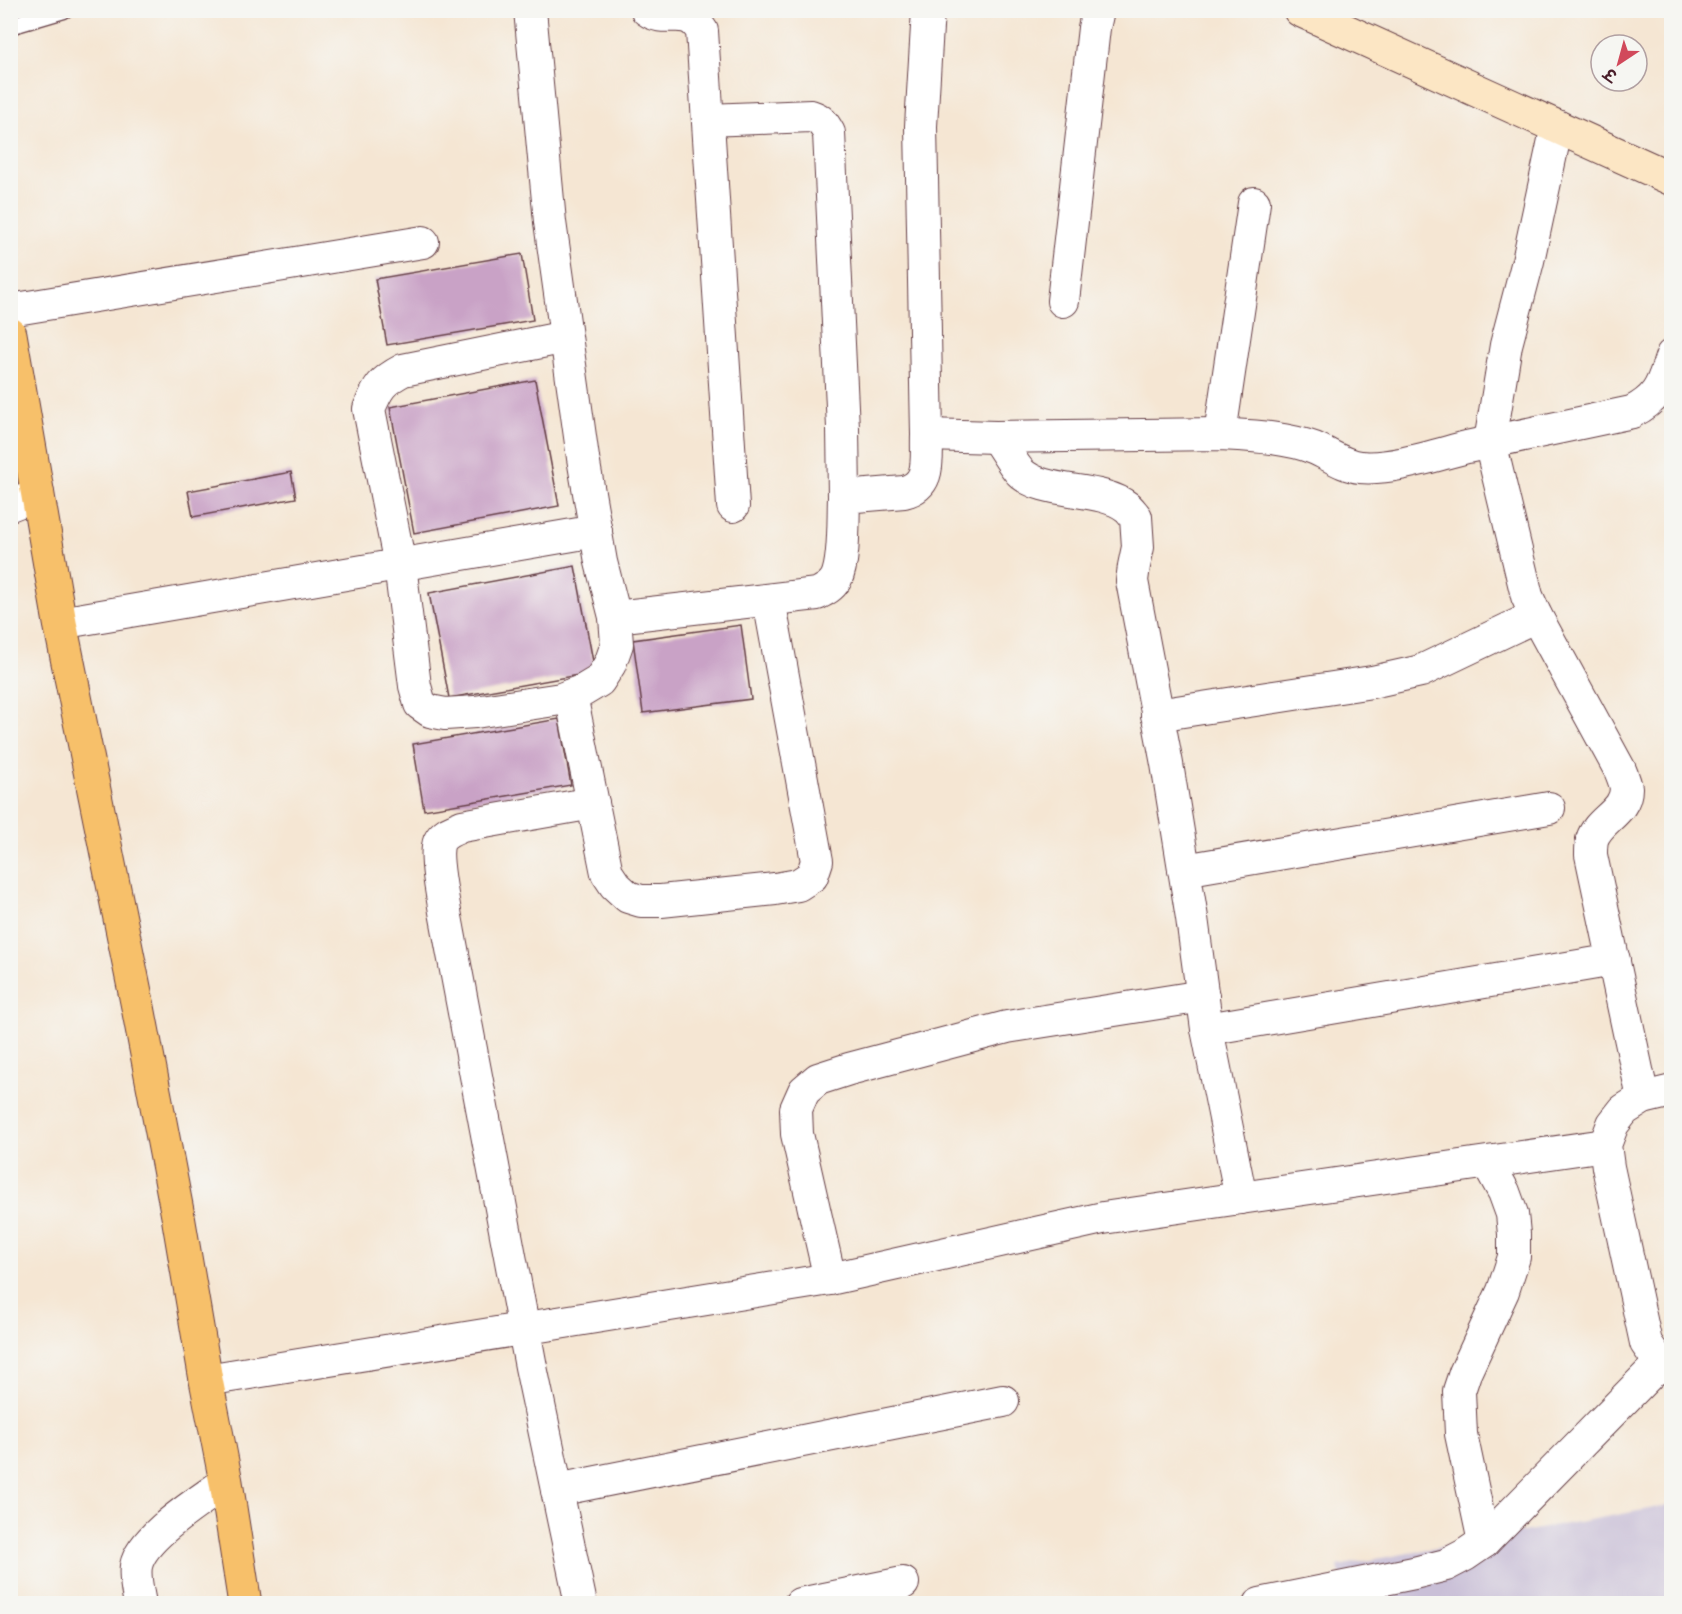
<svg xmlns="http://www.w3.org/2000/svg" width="1682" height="1614" font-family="'Playpen Sans','Playpen Sans Deva',sans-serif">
	<rect width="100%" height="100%" fill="#f6f6f2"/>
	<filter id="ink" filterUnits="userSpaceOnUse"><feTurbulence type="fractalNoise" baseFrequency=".0167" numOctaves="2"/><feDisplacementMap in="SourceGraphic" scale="12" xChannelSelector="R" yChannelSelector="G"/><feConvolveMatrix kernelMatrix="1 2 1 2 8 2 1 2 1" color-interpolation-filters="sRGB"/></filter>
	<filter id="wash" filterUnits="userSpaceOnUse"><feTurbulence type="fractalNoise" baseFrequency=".008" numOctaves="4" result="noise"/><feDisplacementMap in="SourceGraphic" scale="24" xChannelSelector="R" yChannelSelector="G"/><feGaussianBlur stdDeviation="1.35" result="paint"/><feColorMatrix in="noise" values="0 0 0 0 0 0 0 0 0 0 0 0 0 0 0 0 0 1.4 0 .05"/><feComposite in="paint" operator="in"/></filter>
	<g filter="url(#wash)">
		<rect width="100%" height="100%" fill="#f5e6d3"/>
		<path fill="#c9bfd7" d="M1671,1505V1603H1346L1338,1566Z"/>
		<g id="blocks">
			<g fill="#c9a2c6">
				<path d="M522,254L533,320L387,345L375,279Z"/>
				<path d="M535,380L559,506L414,533L390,407Z"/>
				<path d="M291,472L296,498L193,517L188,491Z"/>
				<path d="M575,566L595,672L449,698L429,593Z"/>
				<path d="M741,625L751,699L643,713L633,640Z"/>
				<path d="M559,719L571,785L424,810L413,744Z"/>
			</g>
		</g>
	</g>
	<g filter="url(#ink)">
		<use href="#blocks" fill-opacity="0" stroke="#643d44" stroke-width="1.5"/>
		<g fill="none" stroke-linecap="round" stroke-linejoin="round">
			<g stroke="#643d44" stroke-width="19">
				<path id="lane" d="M10,26L64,10"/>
			</g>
			<g stroke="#643d44" stroke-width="34">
				<g id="street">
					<path d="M530,10L550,222L583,458L601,562L615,617L617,644L610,664L599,681L584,690L561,699L475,712L445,714L430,711L420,704L415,686L400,565L369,409C378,387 382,381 403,370L566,337"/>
					<path d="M647,10C667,25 686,3 702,31L733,506"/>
					<path d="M708,120L811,116C821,119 824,124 829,133L843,428L844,497"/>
					<path d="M1557,126L1528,261L1506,345L1490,442L1527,596L1536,616L1620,770C1622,775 1625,782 1626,788C1626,813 1598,819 1592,840C1591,845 1591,850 1591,855L1643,1098"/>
					<path d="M1063,301L1094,28L1098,10"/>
					<path d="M10,310L423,242"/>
					<path d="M1220,434L1254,203"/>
					<path d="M927,435L996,437L1220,434C1251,436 1285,437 1314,448C1329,454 1344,466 1360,467C1391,470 1436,455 1467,447C1522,435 1577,424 1632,412C1661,397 1662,383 1672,355"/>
					<path d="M996,437C1004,448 1011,462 1020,472C1042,495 1101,486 1127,507C1130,509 1133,514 1136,517L1138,547L1134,566L1132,581L1167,764L1192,918L1207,1029L1241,1198"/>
					<path d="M10,505L38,494"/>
					<path d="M615,617L817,594C825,590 831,587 836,579C845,561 843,519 844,497L904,492C932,485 926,459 927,435L921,126L928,10"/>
					<path d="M60,623L596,531"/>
					<path d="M571,695L607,873L615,885L628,897L641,901H661L775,889L798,885L812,876L817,861L769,600"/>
					<path d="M1157,715L1372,682L1421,671L1536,616"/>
					<path d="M1184,870L1549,808"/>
					<path d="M1207,1029L1614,960"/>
					<path d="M1672,1091L1643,1098L1624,1110L1613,1124L1605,1145L1608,1167L1646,1343L1660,1363L1672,1370"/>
					<path d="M830,1279L797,1134L796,1109L804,1091L818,1079L849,1069L1007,1027L1203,996"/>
					<path d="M206,1380L830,1279L1103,1218L1605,1145"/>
					<path d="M557,1490L1003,1401"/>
					<path d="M1484,1542L1461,1434L1459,1391L1465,1373L1503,1291L1514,1257V1234L1512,1214L1504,1192L1488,1163"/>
					<path d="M140,1604C138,1592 134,1578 136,1566C142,1536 202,1500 226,1482"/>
					<path d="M581,1604L531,1367L449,933C446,915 433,857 439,842C443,833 453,830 462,826L593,803"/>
					<path d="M800,1604L903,1583"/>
					<path d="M1260,1604L1414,1573L1446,1565L1465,1555L1484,1542L1660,1363"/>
				</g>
			</g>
			<g stroke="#643d44" stroke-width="35">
				<path id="secondary" d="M1300,10L1672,179"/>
			</g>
			<g stroke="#643d44" stroke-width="35">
				<path id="highway" d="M10,334L60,623L138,1007L178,1216L206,1380L226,1482L245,1604"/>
			</g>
			<use href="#lane" stroke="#fff" stroke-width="16"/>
			<use href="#street" stroke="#fff" stroke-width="32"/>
			<use href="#secondary" stroke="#fce6c4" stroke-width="33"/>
			<use href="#highway" stroke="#f7c06b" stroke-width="33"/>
		</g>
	</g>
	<rect width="1682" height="1614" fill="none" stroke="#f6f6f2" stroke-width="36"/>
	<g transform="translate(1619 63) rotate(216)"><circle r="28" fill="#f6f6f2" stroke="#b1a0a2" stroke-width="1.5"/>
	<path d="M0-4.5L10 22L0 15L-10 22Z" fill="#d1495b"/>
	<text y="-9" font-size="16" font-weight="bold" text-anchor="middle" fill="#4a1f2b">उ</text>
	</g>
</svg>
